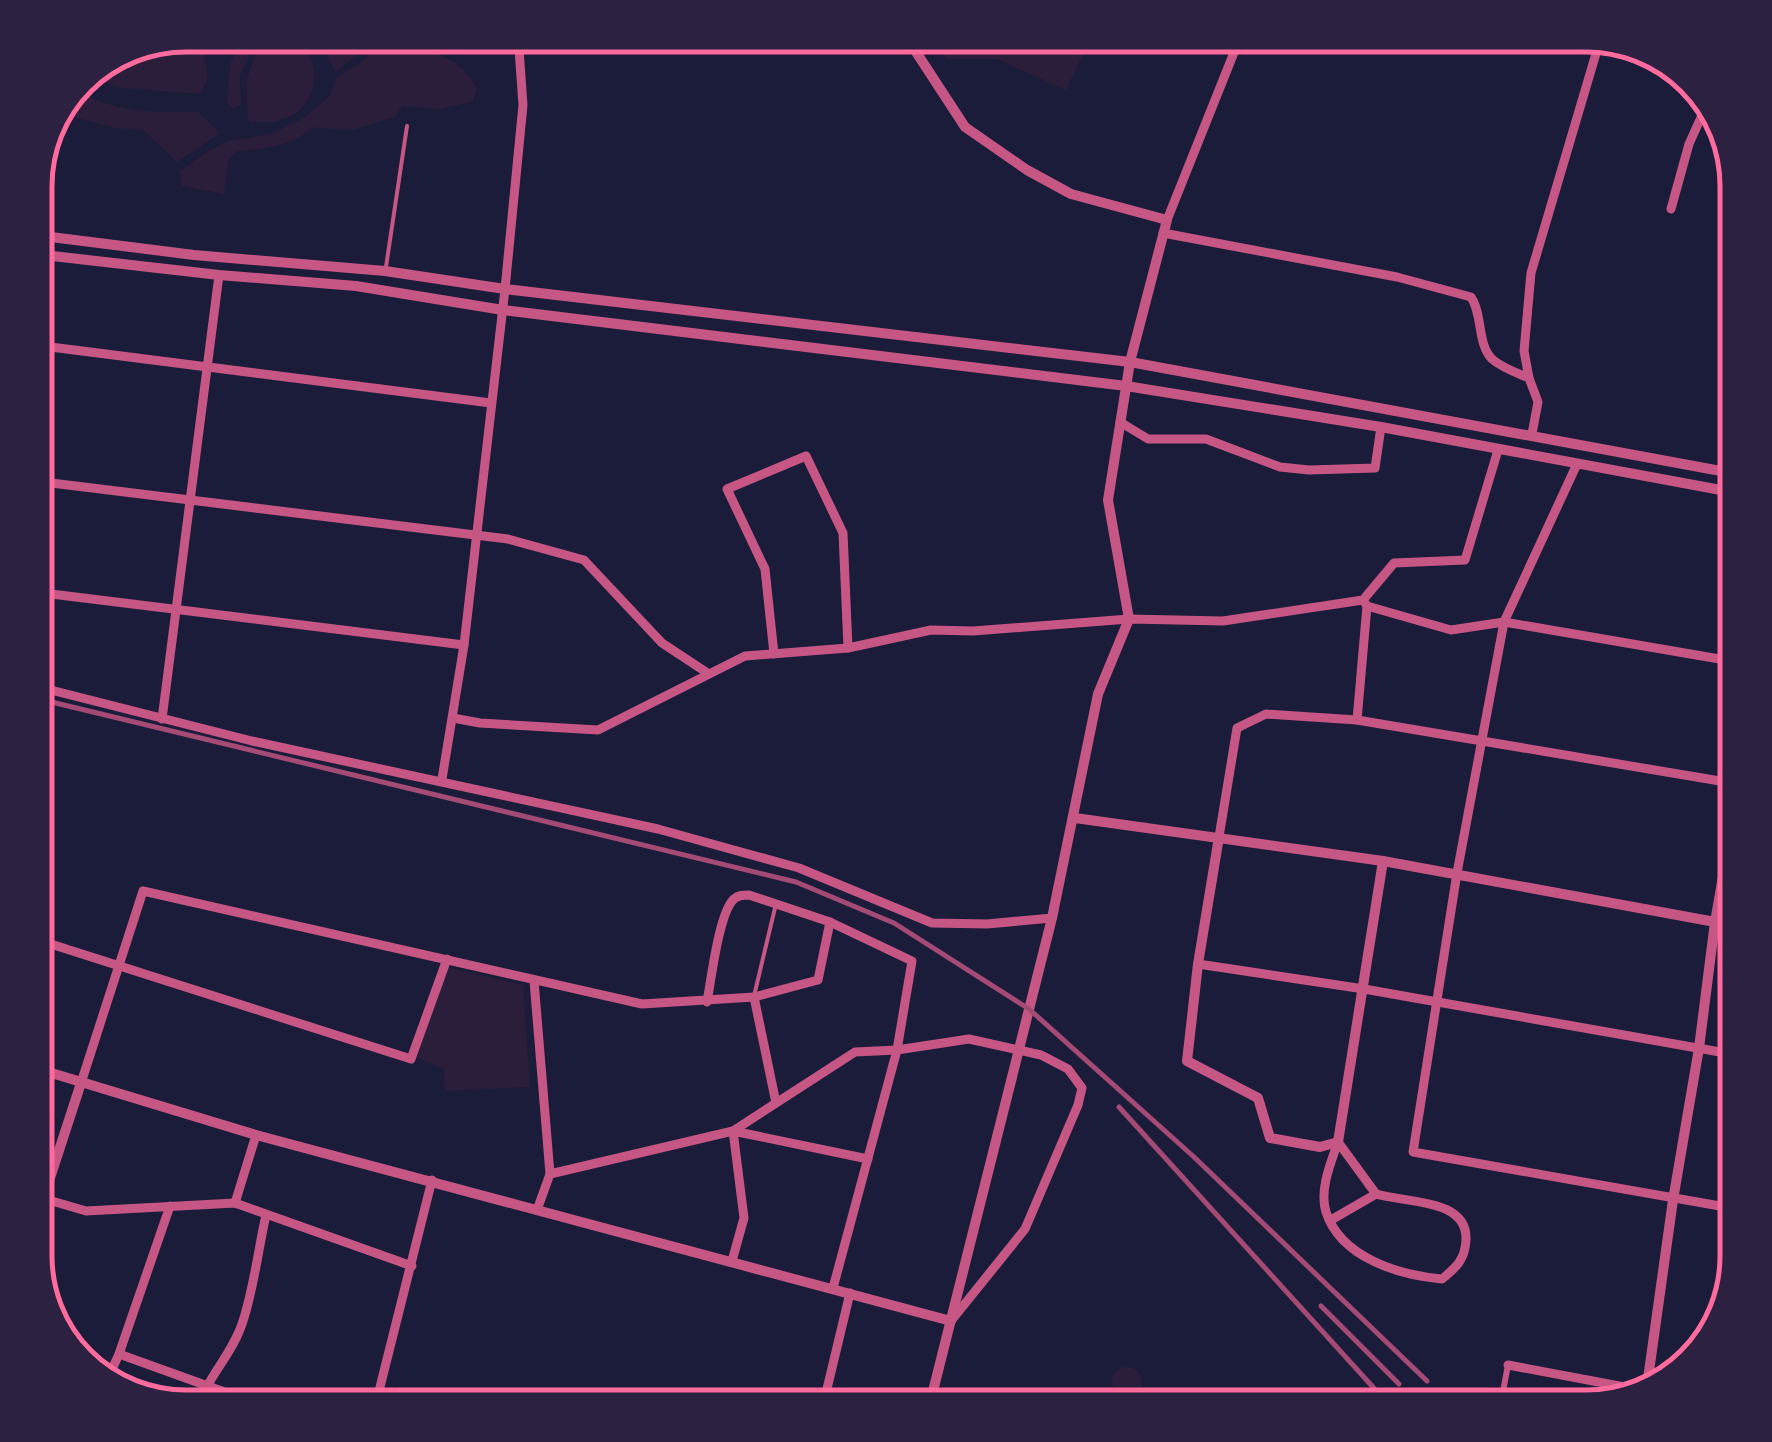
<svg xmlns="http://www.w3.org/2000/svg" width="1772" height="1442" font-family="'Crimson Pro',serif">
	<rect width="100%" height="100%" fill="#1b1b3a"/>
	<g fill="#2a1e3b">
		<path d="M186,35H201L208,78L201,94L119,88L86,74Z"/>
		<path d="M244,35H258L240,76L241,105L233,109L227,102L230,64Z"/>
		<path d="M267,35C328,35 330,111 274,122C267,123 257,122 249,122C243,83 247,68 267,35Z"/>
		<path d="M307,35H352L360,40L362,51L335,72L324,49Z"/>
		<path d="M361,35H414C424,51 440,53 455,63C465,70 471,79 477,88L473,102L438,109L402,106L395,117C379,120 360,130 347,130C335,130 325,127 313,128C290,146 266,149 237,151L228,160L224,194L182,186L180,172L211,149L229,141L271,134L304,118L330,96L336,78L367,58L368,39Z"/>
		<path d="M922,35H1049L1087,46L1066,90L997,59H948Z"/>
		<path d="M77,91C122,114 150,112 198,112L220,133L177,162L143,130L116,128L65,115Z"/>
		<path d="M446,967L523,985L530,1087L445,1091L444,1069L417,1058Z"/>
		<path d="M1737,1247V1256L1700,1355L1689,1363L1713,1286Z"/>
		<circle cx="1127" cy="1382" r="15"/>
	</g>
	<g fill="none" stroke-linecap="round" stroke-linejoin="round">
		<g stroke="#c65784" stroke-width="4">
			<path d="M386,267L407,126"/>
			<path d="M754,996L775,908"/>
			<path d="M935,1393L999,1407"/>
		</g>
		<path stroke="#c65784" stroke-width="6" d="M1500,1407L1508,1365"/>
		<g stroke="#c65784" stroke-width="9">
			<path d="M1684,72L1686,73"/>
			<path d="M1671,209L1689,144L1708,102"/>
			<path d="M1167,220L1241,35"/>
			<path d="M1163,233L1397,277L1471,297C1483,315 1477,344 1492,359C1502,368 1517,373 1529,378L1538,402L1532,434"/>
			<path d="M35,345L491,403"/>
			<path d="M1529,378L1524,351L1531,273L1600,40"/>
			<path d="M1120,422L1148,439H1206L1280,467L1309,470L1375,468L1381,427"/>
			<path d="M1577,464L1504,622L1457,873L1413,1152L1737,1209"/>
			<path d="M35,481L508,539L584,560L662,643L709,674"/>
			<path d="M35,592L464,645"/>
			<path d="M1367,606L1451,630L1504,622L1737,662"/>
			<path d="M774,654L765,569L727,489L806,456L843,533L848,648"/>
			<path d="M35,686L252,741L658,829L799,868L932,923L987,924L1052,918"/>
			<path d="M453,718L480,723L598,730L745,656L848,648L931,630L973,631L1129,619L1223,621L1363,600L1394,563L1465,560L1498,450"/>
			<path d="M162,719L219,275"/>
			<path d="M1357,720L1367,606L1365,603"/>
			<path d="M442,779L464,645L505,289L523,105L518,35"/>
			<path d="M1219,837L1237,728L1266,714L1357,720L1726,782L1737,786"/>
			<path d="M35,939L411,1059L447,959"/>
			<path d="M1198,964L1364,989L1737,1055"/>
			<path d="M534,981L550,1174L537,1210"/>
			<path d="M754,997L776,1103"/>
			<path d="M707,1002C711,981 719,912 734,899C738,895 743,895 749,895L830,922L912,961L897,1050L833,1288"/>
			<path d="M81,1083L143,891L642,1004L754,997L818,980L830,922"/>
			<path d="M1338,1142L1376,1194C1405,1203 1468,1198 1466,1240C1465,1259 1457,1267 1442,1279C1399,1275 1341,1258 1326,1212C1319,1190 1331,1162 1338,1142Z"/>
			<path d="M550,1174L733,1131L855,1052L897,1050L969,1039L1041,1055L1068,1069L1082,1088L1078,1105L1025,1229L951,1321"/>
			<path d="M35,1196L86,1211L235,1203L412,1266"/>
			<path d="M235,1203L256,1135"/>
			<path d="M1331,1220L1376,1194"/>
			<path d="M732,1261L744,1218L733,1131L868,1159"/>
			<path d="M850,1293L826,1393L879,1407"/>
			<path d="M119,1354L266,1407"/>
			<path d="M1508,1365L1646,1391"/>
			<path d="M108,1378L119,1354L170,1206"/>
			<path d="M197,1407C208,1377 232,1354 242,1324C254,1289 258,1250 266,1215"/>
			<path d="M375,1407L432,1180"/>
		</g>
		<g stroke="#c65784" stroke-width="10">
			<path d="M905,35L965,127L1027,170L1071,194L1167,220L1130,362L1108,500L1129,619L1098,694L1052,918L929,1407"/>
			<path d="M35,235L194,255L385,271L505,289L1130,362L1737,474"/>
			<path d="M35,254L219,275L356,286L503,310L1126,386L1381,427L1737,493"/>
			<path d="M1075,818L1383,861L1737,926"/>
			<path d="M1219,837L1198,964L1187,1061L1258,1098L1270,1138L1320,1147L1338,1142L1383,861"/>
			<path d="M35,1068L256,1135L951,1321"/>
			<path d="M35,1224L81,1083"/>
			<path d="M1646,1393L1673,1200L1699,1048L1715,922L1737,796"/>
		</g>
		<g stroke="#a44b75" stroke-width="5">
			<path d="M35,698L796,882L894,923L1029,1009L1194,1157L1427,1381"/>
			<path d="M1119,1107L1391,1407"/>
			<path d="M1321,1306L1399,1384"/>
		</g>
	</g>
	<path d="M0 0H1772V1442H0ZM186 52H1586A134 134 0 0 1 1720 186V1256A134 134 0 0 1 1586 1390H186A134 134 0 0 1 52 1256V186A134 134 0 0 1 186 52Z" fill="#2d2142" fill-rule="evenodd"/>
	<path fill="none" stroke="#ff6b9d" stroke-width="5" d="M186 52H1586A134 134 0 0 1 1720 186V1256A134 134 0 0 1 1586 1390H186A134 134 0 0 1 52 1256V186A134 134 0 0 1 186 52Z"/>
</svg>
